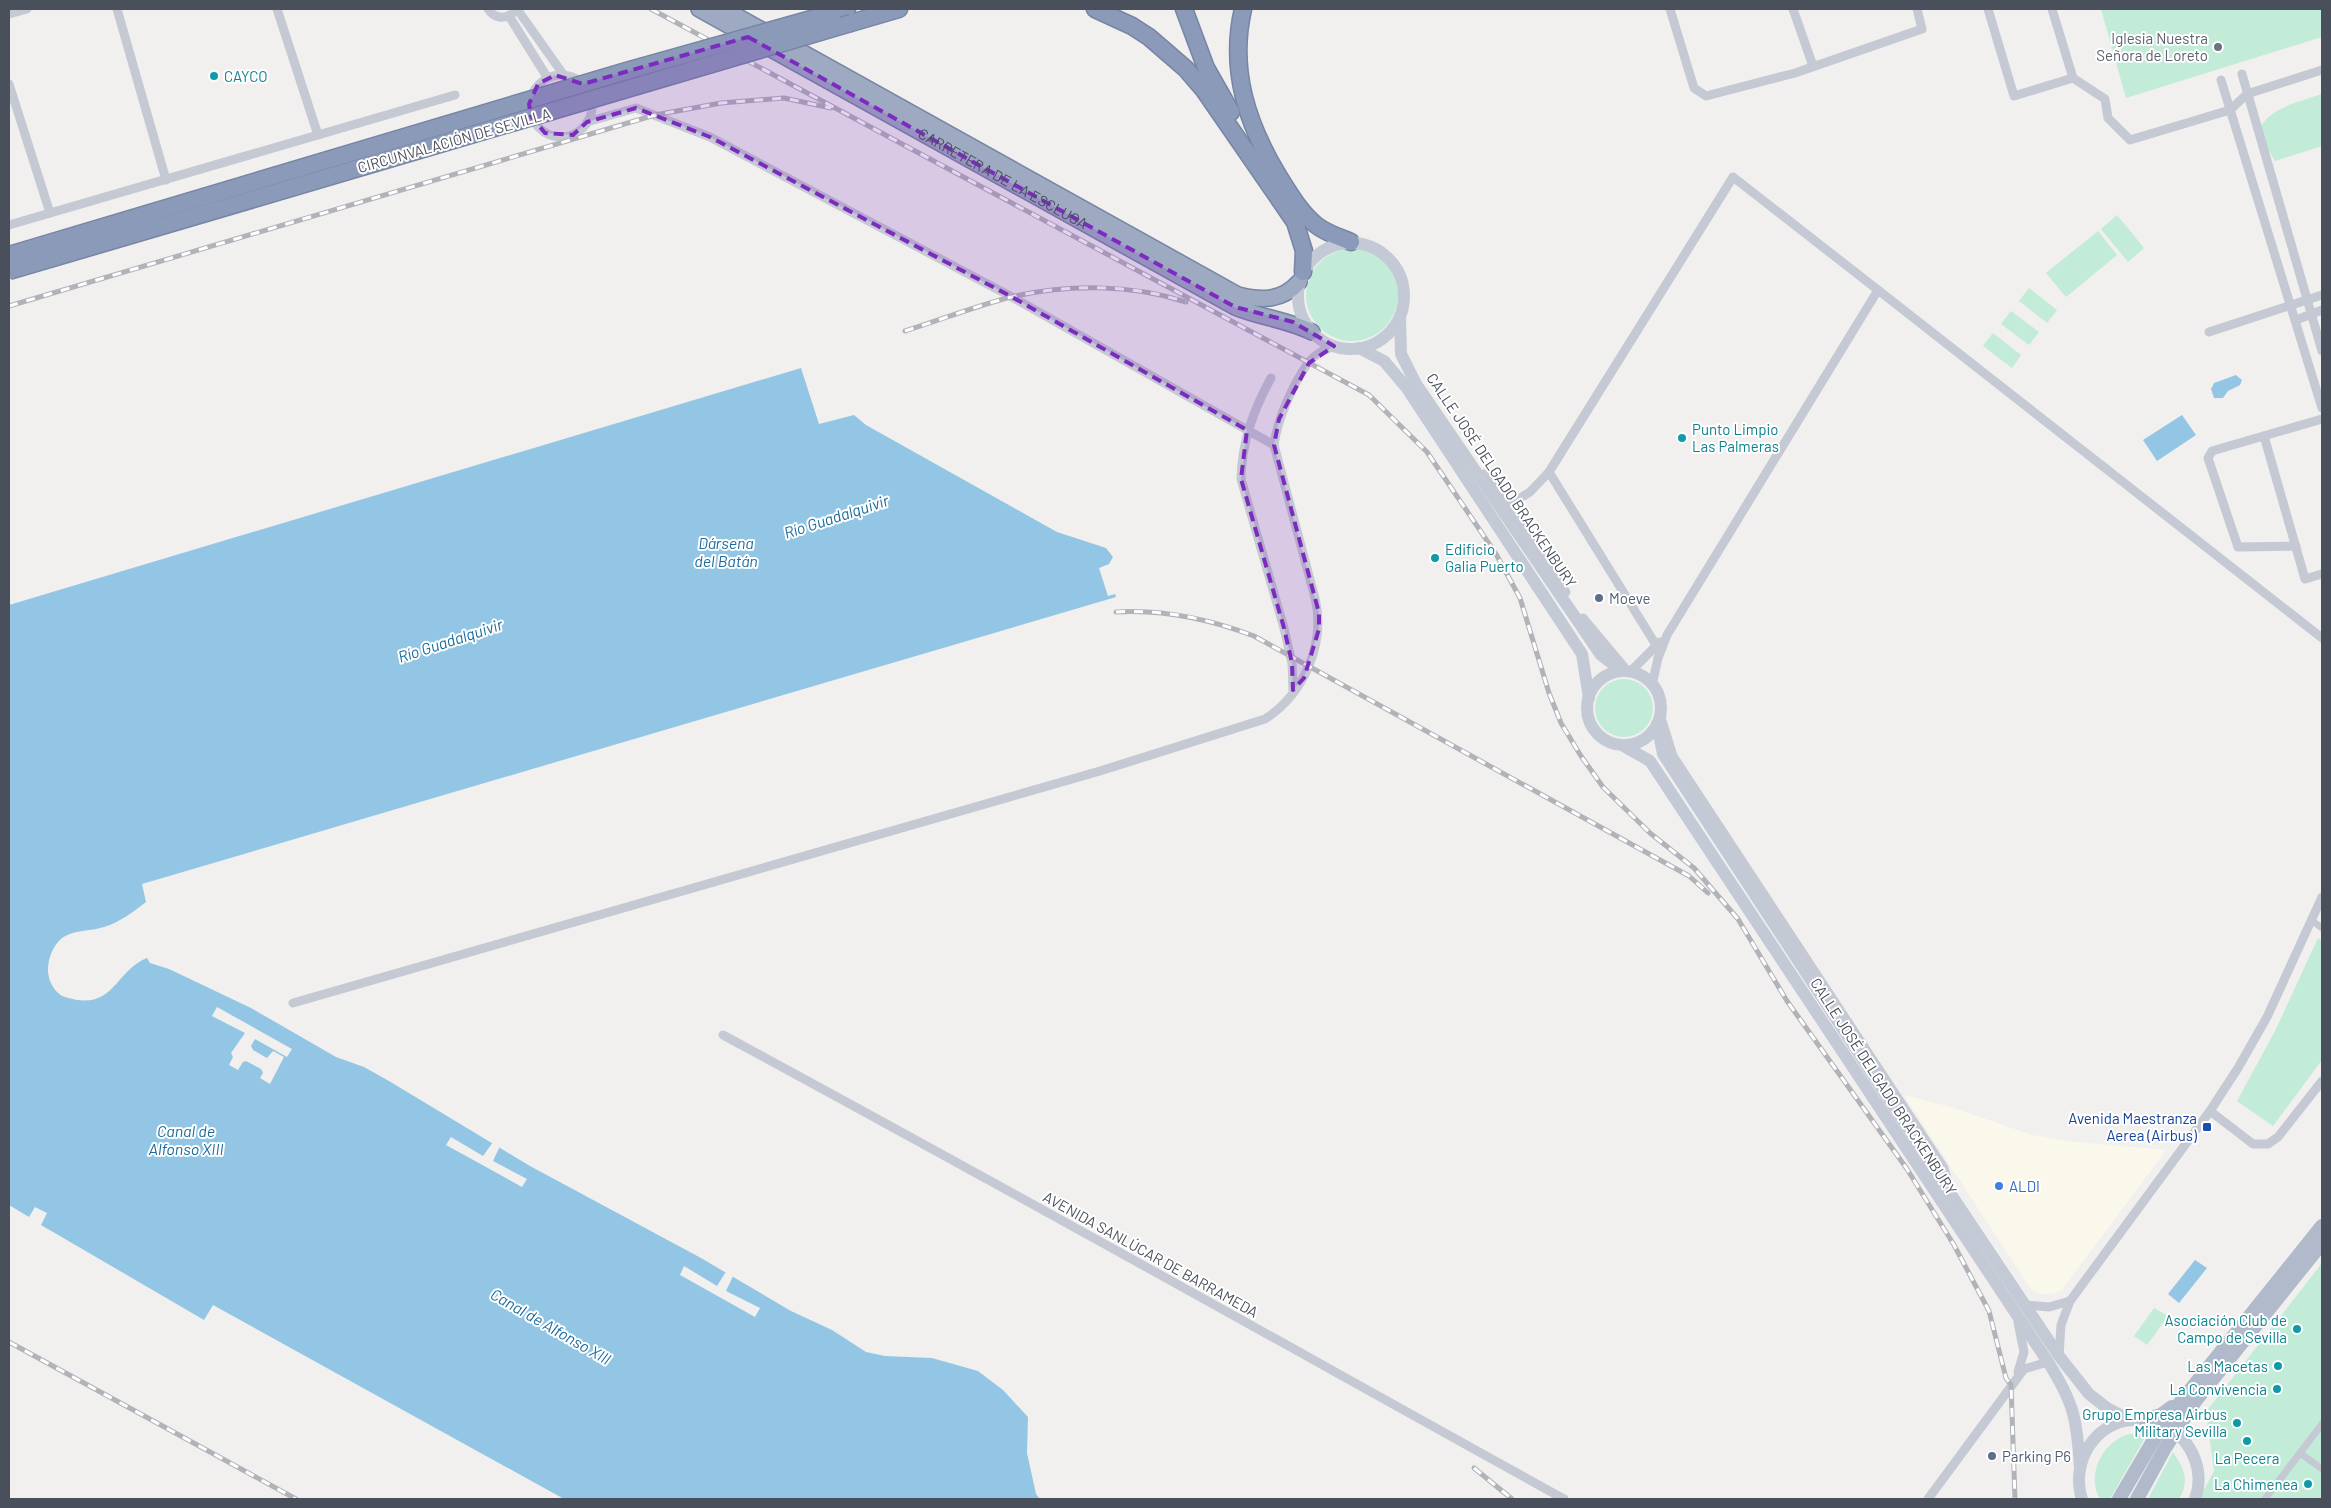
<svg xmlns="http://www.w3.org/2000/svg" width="2331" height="1508" font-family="Barlow,sans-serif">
	<rect width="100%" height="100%" fill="#f1f0ef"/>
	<path fill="#faf8ea" d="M1904,1095L1951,1107L2032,1135L2066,1141L2166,1150L2062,1290L2052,1294H2041L2031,1289Z"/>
	<g fill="#c2ebd8">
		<path d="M2101,9H2322V37L2126,98Z"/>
		<path d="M2322,94V146L2275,161L2258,132C2268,107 2299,102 2322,94Z"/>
		<path d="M2117,215L2144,248L2128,262L2101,229Z"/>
		<path d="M2098,231L2117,255L2066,297L2046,273Z"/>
		<circle cx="1352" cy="295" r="46"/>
		<path d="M2029,288L2057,310L2047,323L2019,301Z"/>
		<path d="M2011,311L2039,332L2029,345L2001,324Z"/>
		<path d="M1993,333L2021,355L2012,368L1983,346Z"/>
		<circle cx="1624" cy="708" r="29"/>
		<path d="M2318,938L2322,941V1060L2273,1126L2237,1101L2275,1031Z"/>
		<path d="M2322,1263V1499H2199L2214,1471L2206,1412Z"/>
		<path d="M2154,1308L2168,1316L2147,1345L2134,1336Z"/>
		<path d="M2147,1434L2110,1499H2100C2087,1476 2100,1447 2123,1436C2130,1433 2140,1434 2147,1434Z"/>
		<path d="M2173,1452C2184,1468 2190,1481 2179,1499H2148Z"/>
	</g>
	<g fill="#93c6e4">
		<path d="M801,368L819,424L854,415L866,425L1057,532L1106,548L1113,557L1109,564L1099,568L1108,596L1115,594L1116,597L142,884L146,902C133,912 120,922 104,927C89,932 69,929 58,942C51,950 48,961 48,970C48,981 55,994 65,997C114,1013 114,971 147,958L150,963L169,969L251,1008L336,1057L364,1067L389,1081L530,1166L701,1258L791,1311L832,1330L866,1352L885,1356L932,1358L978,1371L1003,1390L1028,1417L1027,1453L1036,1494L1040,1499H564L213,1305L204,1320L41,1225L47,1213L35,1207L29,1217L9,1205V605Z"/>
		<path d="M2236,375L2242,380L2240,385L2228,391L2223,398H2214L2211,389L2214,383Z"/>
		<path d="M2182,415L2196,435L2157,461L2143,440Z"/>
		<path d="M2195,1260L2207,1268L2179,1303L2168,1294Z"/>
	</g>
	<g fill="#f1f0ef">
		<path d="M217,1007L292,1049L287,1057L255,1039L251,1046L253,1050L267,1058L273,1051L284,1057L270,1084L260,1078L263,1073L261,1069L246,1061L243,1062L238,1070L229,1065L233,1057L231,1053L245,1033L212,1016Z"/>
		<path d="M451,1137L483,1156L493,1142L500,1146L493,1161L527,1179L522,1187L446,1145Z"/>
		<path d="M684,1266L717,1286L727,1270L734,1274L726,1291L760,1308L755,1317L680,1275Z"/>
	</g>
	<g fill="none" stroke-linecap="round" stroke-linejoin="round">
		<g stroke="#7785a5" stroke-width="18">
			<g id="trunk">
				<path id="s1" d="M699,9L1235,307C1261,318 1286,319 1312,332"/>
				<path d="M724,9L1238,295C1262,301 1282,301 1299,282"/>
			</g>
		</g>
		<g stroke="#7785a5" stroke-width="19">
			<g id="motorway">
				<path d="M1095,9L1132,26L1149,37L1186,69L1204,90L1295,222L1304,251L1303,272"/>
				<path d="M1184,9L1206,68L1231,112"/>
				<path d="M1243,9C1229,70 1247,124 1279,177C1290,194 1300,212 1316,225C1326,233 1339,237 1351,242"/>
				<path d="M833,13L847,9"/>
				<path d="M851,23L899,9"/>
			</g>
		</g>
		<g stroke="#c4c9d3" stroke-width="7">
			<path d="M2311,920L2322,928"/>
			<path d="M2300,1453L2322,1469"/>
			<path d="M2265,1499L2322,1424"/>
		</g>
		<g stroke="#c4c9d3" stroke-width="9">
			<path d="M117,9L166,180"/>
			<path d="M277,9L318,135"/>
			<path d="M488,9C494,18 504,20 513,13"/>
			<path d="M517,9L563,74"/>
			<path d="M1670,9L1694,88L1706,96L1795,73L1922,29L1917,9"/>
			<path d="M1793,9L1813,66"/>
			<path d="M1988,9L2014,96L2073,78"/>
			<path d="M2052,9L2073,78L2105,99L2108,118L2130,140L2230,110L2247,94L2322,70"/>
			<path d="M9,14L27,9"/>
			<path d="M509,16L547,77"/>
			<path d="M2242,74L2322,351"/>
			<circle cx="561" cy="106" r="31"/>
			<path d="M2221,80L2322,408"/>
			<path d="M9,84L50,213"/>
			<path d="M587,122L636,108L710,137L1012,297L1274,445"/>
			<path d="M9,225L455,95"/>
			<path d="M1878,290L2322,638"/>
			<path d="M2296,320L2322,310"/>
			<path d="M2209,332L2322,295"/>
			<path d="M1271,378C1253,411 1242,441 1241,479L1284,628L1292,663L1293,690"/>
			<path d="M2264,436L2305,579L2322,574"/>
			<path d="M1549,472L1530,492L1507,506L1566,592"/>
			<path d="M1484,474L1507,506"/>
			<path d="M2296,546L2238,547L2208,458L2212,451L2322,419"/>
			<path d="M1583,618L1624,667"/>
			<path d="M1630,672L1660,642"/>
			<path d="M1652,685L1658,658L1667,635L1878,290L1733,177L1549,472L1656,645"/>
			<path d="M1660,714L1673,756L1944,1168L1949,1186"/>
			<path d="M293,1003L1100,771L1265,719C1304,694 1326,643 1315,598L1274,445C1277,420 1293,384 1308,363C1315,354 1324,350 1334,346"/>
			<path d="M723,1035C1005,1187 1284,1344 1564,1499"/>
			<path d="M2210,1111L2253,1144H2268L2278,1137L2322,1081"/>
			<path d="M2025,1305L2049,1307L2070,1301"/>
			<path d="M2059,1356L2061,1325L2070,1301L2210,1111L2238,1068L2267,1017L2322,897"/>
			<path d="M2018,1372L2024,1352L2018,1322"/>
			<path d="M1928,1499L2024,1369L2048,1362"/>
		</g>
		<g stroke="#c4c9d6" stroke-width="12">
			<circle cx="1351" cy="296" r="53"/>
			<path d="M1400,318L1401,354L1416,384L1601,655L1622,671"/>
			<path d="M1359,348L1384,361L1406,387L1582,654L1589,698"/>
			<circle cx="1624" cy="708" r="37"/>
			<path d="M1657,724L1663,754L1952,1196L2059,1356L2089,1394L2107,1408L2130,1420"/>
			<path d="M1622,745L1650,761L2048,1362C2074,1403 2077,1419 2080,1468"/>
			<path d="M2168,1427C2193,1442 2205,1472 2195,1499"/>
			<path d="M2082,1499C2070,1463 2095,1421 2134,1420"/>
		</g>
		<g stroke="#b1bacb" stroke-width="14">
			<path d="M2144,1419L2161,1415L2172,1407"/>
			<path d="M2119,1499L2163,1424L2322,1226"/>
			<path d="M2137,1499L2165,1448L2196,1400L2322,1243"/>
		</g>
		<use href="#trunk" stroke="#9eaac2" stroke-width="15"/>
		<use href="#motorway" stroke="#8b9ab9" stroke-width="16"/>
		<g stroke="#b2b3b9" stroke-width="5">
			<g id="rail">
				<path d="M651,9L1369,395L1427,452L1496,554L1520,598L1549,693L1561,723L1581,756L1603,787L1650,833L1694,868L1738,919L1787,1001L1907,1169L1954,1245L1989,1311L2006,1378L2011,1385L2015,1499"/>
				<path d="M9,306L655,115L721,103L784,98L831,108"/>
				<path d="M905,331C940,320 976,306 1011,297C1068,284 1131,284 1186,302"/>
				<path d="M1116,612C1164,609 1209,619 1254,636L1689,876L1708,893"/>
				<path d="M9,1342L296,1499"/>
				<path d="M1474,1468L1512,1499"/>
			</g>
		</g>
		<use href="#rail" stroke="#fff" stroke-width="3" stroke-dasharray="9" stroke-linecap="butt"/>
		<g stroke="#7785a5" stroke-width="19" stroke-linecap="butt">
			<g id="motorway-bridge">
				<path d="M9,255L626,71L833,13"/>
				<path d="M9,271L851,23"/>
			</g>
		</g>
		<use href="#motorway-bridge" stroke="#8b9ab9" stroke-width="16"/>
	</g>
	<path fill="#7b2cbf" fill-opacity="0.2" stroke="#7b2cbf" stroke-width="4" stroke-dasharray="10 6" stroke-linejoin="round" d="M748,37L1235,307L1293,322L1334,346L1309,363L1279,419L1274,445L1319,613V629L1304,678L1293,690L1292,663L1284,628L1241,479L1247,430L1012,297L710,137L636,108L587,122L573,135L545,133L531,116L529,104L538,84L555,75L583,84Z"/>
	<circle fill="#6b7280" stroke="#fff" stroke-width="2" cx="2218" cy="47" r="5"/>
	<g fill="#0f9aa8" stroke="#fff" stroke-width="2">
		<circle cx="214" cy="76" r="5"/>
		<circle cx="1682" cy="438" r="5"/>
		<circle cx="1435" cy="558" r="5"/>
		<circle cx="2297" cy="1329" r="5"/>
		<circle cx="2278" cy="1366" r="5"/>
		<circle cx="2277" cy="1389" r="5"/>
		<circle cx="2237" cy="1423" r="5"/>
		<circle cx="2247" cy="1441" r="5"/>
		<circle cx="2308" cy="1484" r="5"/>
	</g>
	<g fill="#5c6f8a" stroke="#fff" stroke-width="2">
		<circle cx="1599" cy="598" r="5"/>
		<circle cx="1992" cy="1456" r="5"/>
	</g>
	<rect fill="#1a4fb4" stroke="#fff" stroke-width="2" x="2202" y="1122" width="10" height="10" rx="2.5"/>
	<circle fill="#3f7fe0" stroke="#fff" stroke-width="2" cx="1999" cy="1186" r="5"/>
	<g text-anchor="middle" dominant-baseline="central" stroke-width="4" stroke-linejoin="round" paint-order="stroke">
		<g font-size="15" fill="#5b616d" stroke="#fff" text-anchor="end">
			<text x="2208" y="38">Iglesia Nuestra<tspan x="2208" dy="17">Señora de Loreto</tspan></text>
		</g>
		<g font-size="15" fill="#0d838f" stroke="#fff" text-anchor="end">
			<text x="224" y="76" text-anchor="start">CAYCO</text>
			<text x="1692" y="429" text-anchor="start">Punto Limpio<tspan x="1692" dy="17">Las Palmeras</tspan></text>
			<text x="1445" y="549" text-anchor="start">Edificio<tspan x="1445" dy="17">Galia Puerto</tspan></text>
			<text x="2287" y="1320">Asociación Club de<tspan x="2287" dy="17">Campo de Sevilla</tspan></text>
			<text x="2268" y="1366">Las Macetas</text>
			<text x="2267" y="1389">La Convivencia</text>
			<text x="2227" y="1414">Grupo Empresa Airbus<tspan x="2227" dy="17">Military Sevilla</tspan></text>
			<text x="2247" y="1458" text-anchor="middle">La Pecera</text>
			<text x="2298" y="1484">La Chimenea</text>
		</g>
		<g font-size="15" fill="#494f5b" stroke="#fff">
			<text transform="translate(454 140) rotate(-16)">CIRCUNVALACIÓN DE SEVILLA</text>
			<text stroke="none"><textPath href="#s1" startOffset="348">CARRETERA DE LA ESCLUSA</textPath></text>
			<text transform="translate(1502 480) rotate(56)">CALLE JOSÉ DELGADO BRACKENBURY</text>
			<text transform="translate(1884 1086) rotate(57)">CALLE JOSÉ DELGADO BRACKENBURY</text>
			<text transform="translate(1151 1254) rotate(29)">AVENIDA SANLÚCAR DE BARRAMEDA</text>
		</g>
		<g font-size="15" fill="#4e5e75" stroke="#fff" text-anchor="start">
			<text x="1609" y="598">Moeve</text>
			<text x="2002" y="1456">Parking P6</text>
		</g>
		<g font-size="15" fill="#164399" stroke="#fff" text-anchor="end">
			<text x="2197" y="1118">Avenida Maestranza<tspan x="2197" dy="17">Aerea (Airbus)</tspan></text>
		</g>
		<g font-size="15" fill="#366cbe" stroke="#fff" text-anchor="start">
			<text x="2009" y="1186">ALDI</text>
		</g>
		<g font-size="16" font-style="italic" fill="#1a6c9d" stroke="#fff">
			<text transform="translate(836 516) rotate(-18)">Río Guadalquivir</text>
			<text x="726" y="542">Dársena<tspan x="726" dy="18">del Batán</tspan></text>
			<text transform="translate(450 640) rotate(-18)">Río Guadalquivir</text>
			<text x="186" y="1130">Canal de<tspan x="186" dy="18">Alfonso XIII</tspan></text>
			<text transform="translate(551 1326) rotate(30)">Canal de Alfonso XIII</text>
		</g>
	</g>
	<rect width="2331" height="1508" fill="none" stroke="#494f5b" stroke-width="20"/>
</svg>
